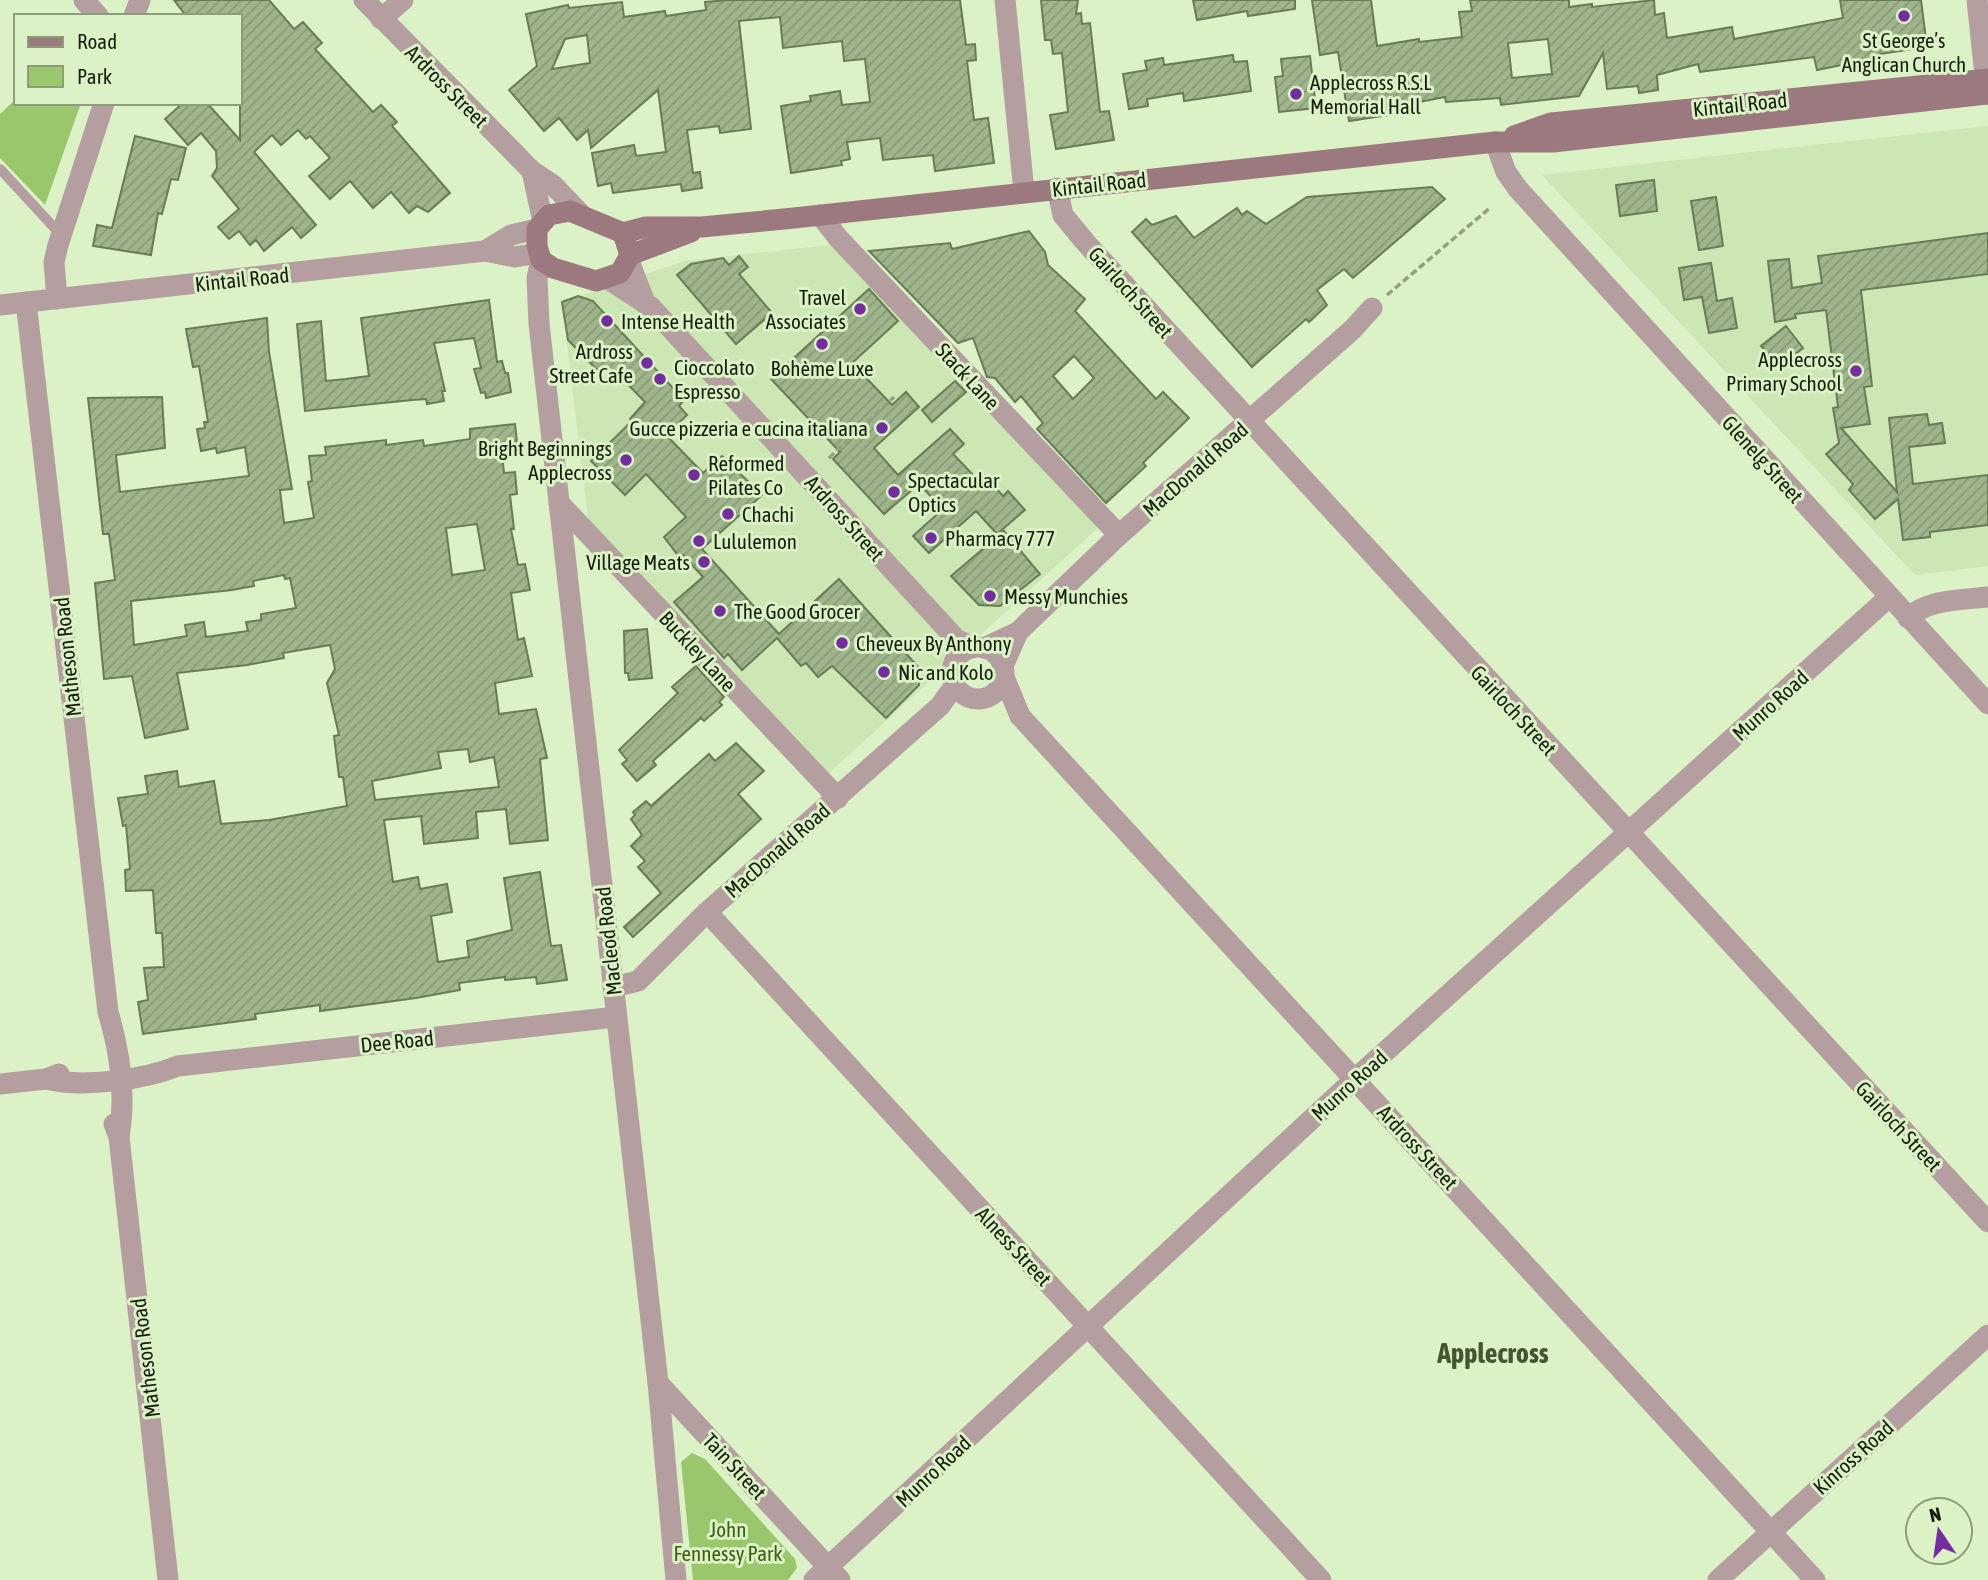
<svg xmlns="http://www.w3.org/2000/svg" width="1988" height="1580" font-family="'Asap Condensed',sans-serif">
	<defs>
		<pattern id="building-hatch" width="6" height="6" patternUnits="userSpaceOnUse" patternTransform="scale(1.75)"><rect width="6" height="6" fill="#9fb58b"/><path d="M-1 1l2-2M0 6l6-6M5 7l2-2" fill="none" stroke="#889b77"/></pattern>
	</defs>
	<rect width="100%" height="100%" fill="#dbf1c6"/>
	<g fill="#cce6b4">
		<path d="M1988,126V566L1915,575L1542,175Z"/>
		<path d="M839,244L1103,523L817,784L590,536L562,302L685,261Z"/>
	</g>
	<g fill="#9bc76c">
		<path d="M16,99V103H81L45,205L0,158V114Z"/>
		<path d="M692,1453L705,1459L795,1559L797,1568L788,1580H693L681,1462Z"/>
	</g>
	<g fill="url(#building-hatch)" stroke="#687c55" stroke-width="2" fill-rule="evenodd">
		<path d="M174,0H269L294,29L303,22L322,43L315,49L373,112L381,105L397,122L392,126L450,193L428,212L417,206L409,213L391,192L373,208L350,181L330,199L309,176L330,158L310,136L306,139L298,130L281,145L272,135L254,152L316,225L301,238L292,227L264,251L256,240L250,245L239,231L229,239L218,227L239,209L212,176L217,168L216,151L201,133L188,145L165,119L183,103H207L240,140V16H186Z"/>
		<path d="M728,0H960L966,45L975,44L976,60L967,61L974,120L988,118L994,163L935,171L933,155L883,160L880,138L847,142L850,159L841,161L842,165L791,173L781,106L811,101L810,96L840,91L842,105L870,102L865,59L844,61L842,41L783,48L780,17L739,21L751,129L720,133L719,126L687,130L693,173L700,172L702,188L682,191L681,184L613,193L611,183L598,186L592,153L634,145L636,156L666,152L658,90L591,148L588,130L577,140L559,118L544,131L509,90L537,66L526,14L568,5L569,8L622,2L624,17L665,11L666,16L706,10L705,2ZM587,35L590,63L552,69L565,39Z"/>
		<path d="M1041,0H1078L1076,14L1081,13L1082,24L1090,23L1100,112L1109,111L1114,140L1056,149L1050,115L1068,112L1062,53L1053,54L1051,40H1045Z"/>
		<path d="M1193,0H1295V9L1248,16L1247,11L1197,20Z"/>
		<path d="M1312,0H1371L1377,46L1419,39V42L1462,37L1459,12L1472,11L1470,0H1569V7L1592,4V7L1654,0L1655,15L1664,13L1667,38L1732,27L1734,39L1843,18L1840,0H1921L1927,47L1880,54L1881,57L1817,70L1814,57L1700,72L1698,64L1657,75L1658,90L1639,93L1638,86L1607,89L1603,53L1579,96L1501,105L1500,98L1446,102L1445,97L1414,103L1415,111L1349,121L1338,52L1320,55ZM1548,39L1552,74L1512,78L1508,43Z"/>
		<path d="M1233,55L1234,62L1247,61L1251,91L1184,101L1183,93L1147,99L1148,106L1129,109L1123,74L1147,70L1145,61L1163,58L1164,65Z"/>
		<path d="M1310,56L1316,108L1279,112L1275,77L1283,76L1281,59Z"/>
		<path d="M135,136L186,148L178,180L171,179L162,214L158,213L151,255L93,246L97,225L112,228Z"/>
		<path d="M1654,180L1657,211L1620,216L1616,185Z"/>
		<path d="M1432,187L1445,199L1353,278L1344,269L1317,290L1327,305L1309,322L1306,319L1252,367L1132,232L1146,219L1152,225L1176,216L1194,238L1237,208L1242,215L1247,211L1266,224L1307,197Z"/>
		<path d="M1716,197L1723,246L1699,250L1691,201Z"/>
		<path d="M1029,231L1045,252L1048,265L1085,299L1075,311L1156,399L1163,392L1189,418L1143,463L1146,466L1106,503L1037,429L1043,423L1021,396L1015,402L995,378L987,377L973,338L958,343L869,251L950,243L952,249ZM1074,356L1094,378L1073,399L1053,376Z"/>
		<path d="M1988,233V274L1861,290L1872,386L1864,387L1870,424L1841,428L1897,492L1889,418L1927,414L1929,425L1942,423L1945,443L1909,447L1913,484L1988,475V525L1930,532V537L1903,540L1898,499L1875,519L1849,490L1853,484L1826,454L1839,443L1833,408L1838,407L1826,310L1795,314L1796,318L1775,322L1768,261L1789,259L1792,288L1822,283L1818,256Z"/>
		<path d="M739,256L748,267L739,274L772,313L736,344L677,275L691,264L723,258L729,265Z"/>
		<path d="M1711,263L1717,301L1732,298L1737,328L1709,333L1702,297L1684,300L1679,268Z"/>
		<path d="M869,289L898,321L852,363L892,405L906,392L919,407L874,448L898,475L950,429L964,444L953,454L977,479L983,474L1003,496L1008,491L1025,510L997,534L976,511L929,553L913,536L943,509L919,484L884,514L833,459L840,452L771,379Z"/>
		<path d="M578,296L593,301L684,400L679,406L687,415L666,435L703,473L722,456L762,495L702,549L779,634L839,579L919,668V685L886,718L832,666L818,677L806,663L801,666L777,638L742,670L728,654L724,658L674,602L703,577L683,555L680,558L664,537L686,517L646,474L625,495L591,461L632,421L630,419L645,402L614,370L599,372L568,340L562,302Z"/>
		<path d="M489,300L497,362L502,361L505,373H508L511,392L486,398L485,392L481,393L474,369L481,368L474,338L434,343L445,391H442L444,401L427,404L426,399L412,400L305,411L297,324L321,321L326,381L346,379L369,376L361,318Z"/>
		<path d="M267,318L269,352L292,489L280,490L284,523L314,518L308,482L312,481L309,456L326,455L325,447L386,440V445L423,440L424,446L470,439V429L515,424L517,442L501,443L504,473L515,472L517,494L510,495L514,529H511L518,565L525,564L530,590L511,593L518,640L524,638L532,676L495,683L499,714L536,709L547,758L540,759L548,840L510,844L506,809L476,812L478,838L424,844L421,816L384,820L393,882L418,877L420,889L447,884L452,912L431,916L438,962L469,957L467,941L512,930L504,878L540,872L551,946L561,945L567,980L537,984L536,977L505,980V977L459,983L460,990L416,998L320,1011V1005L255,1014L256,1019L143,1034L138,1002L148,1000L144,968L164,967L162,933H156L153,890L126,891L125,870L130,869L126,825L123,826L118,798L148,794L145,776L177,771L179,787L214,781L221,824L269,820L347,806L343,777H339L334,736L339,735L327,683L335,669L330,645L283,653L284,658L247,665L177,673L188,729L145,738L132,676L104,679L95,583L115,580L109,534H103L88,398L162,397L165,448L116,455L120,492L249,476L245,447L217,453L216,448L201,451L197,429L205,428L204,422H208L199,366L193,367L186,329ZM477,524L485,570L452,575L446,528ZM284,575L285,579L290,578L296,608L261,614V620L246,622L248,631L206,637L204,622L185,625L187,636L134,645L131,601L232,590L254,586L253,581ZM468,749L470,762L494,757L499,787L375,800L372,781L441,768L438,752Z"/>
		<path d="M1786,326L1803,348L1779,367L1761,346Z"/>
		<path d="M955,381L966,392L932,422L922,410Z"/>
		<path d="M1004,531L1040,574L1000,606L979,605L951,576Z"/>
		<path d="M647,629L652,678L629,680L628,673H625L624,631Z"/>
		<path d="M696,666L724,697L719,702L722,705L704,721L701,718L653,761L656,765L637,781L622,764L627,760L619,750L678,693L672,687Z"/>
		<path d="M736,743L764,771L738,794L761,819L633,937L624,927L661,893L638,867L645,861L631,846L642,835L631,819L635,815L633,812L646,801L651,806L709,754L715,761Z"/>
	</g>
	<g fill="none" stroke-linecap="round" stroke-linejoin="round">
		<g stroke="#91a281" stroke-width="3.5" stroke-dasharray="7 3.5" stroke-linecap="butt">
			<path d="M1387,295L1491,207"/>
			<path d="M829,458L894,397"/>
			<path d="M686,569L691,564"/>
		</g>
		<path stroke="#b59ea0" stroke-width="10" d="M0,169L61,235"/>
		<g stroke="#b59ea0" stroke-width="21">
			<path d="M84,0L98,16"/>
			<path d="M1005,0L1024,192"/>
			<path d="M1977,0L1987,94"/>
			<path d="M134,16L140,0"/>
			<path d="M381,19L403,0"/>
			<path d="M1495,142L1506,172L1518,189L1988,704"/>
			<path d="M1057,188L1063,215L1086,243L1988,1222"/>
			<path d="M820,215L839,239L1119,535"/>
			<path d="M485,251L511,235L537,229"/>
			<path d="M57,299L54,262L58,245L104,103"/>
			<path d="M26,302L108,1012C120,1052 126,1096 119,1137"/>
			<path d="M0,305L485,251L515,257L538,253"/>
			<path d="M559,503L838,798"/>
			<path d="M1908,618C1928,599 1962,600 1988,597"/>
			<path d="M984,648L1018,632L1119,535L1352,330L1372,308"/>
			<path d="M1003,666L1018,632"/>
			<path d="M707,912L1321,1580"/>
			<path d="M613,987L638,981L707,912L940,706L955,685"/>
			<path d="M114,1124L119,1137L168,1580"/>
			<path d="M658,1383L840,1580"/>
			<path d="M814,1580L1355,1079L1889,597"/>
			<path d="M1718,1580L1988,1335"/>
		</g>
		<g stroke="#b59ea0" stroke-width="21">
			<path d="M364,0L532,171L553,185L580,213"/>
			<path d="M532,171L543,222"/>
			<path d="M541,260L537,278L539,324L658,1383L676,1580"/>
			<path d="M629,261L646,305"/>
			<path d="M608,279L651,307L957,640L974,647"/>
			<circle cx="978" cy="673" r="26"/>
			<path d="M1004,677L1020,716L1815,1580"/>
			<path d="M46,1079C83,1088 143,1080 178,1066L616,1017"/>
			<path d="M0,1084L46,1079L59,1074"/>
		</g>
		<g stroke="#9b797e" stroke-width="21">
			<path d="M1514,136L1551,123L1988,79"/>
			<path d="M570,211L623,233L630,255L620,273L596,281L553,268L541,260L537,246V229L549,215Z"/>
			<path d="M623,233L646,227H702L794,218L1495,142H1553L1988,94"/>
			<path d="M630,255L691,232"/>
		</g>
	</g>
	<g fill="#742c9f" stroke="#dbf1c6" stroke-width="2.5">
		<circle cx="1904" cy="16" r="7"/>
		<circle cx="1296" cy="94" r="7"/>
		<circle cx="860" cy="309" r="7"/>
		<circle cx="607" cy="321" r="7"/>
		<circle cx="822" cy="344" r="7"/>
		<circle cx="647" cy="363" r="7"/>
		<circle cx="1856" cy="371" r="7"/>
		<circle cx="660" cy="379" r="7"/>
		<circle cx="882" cy="428" r="7"/>
		<circle cx="626" cy="460" r="7"/>
		<circle cx="694" cy="475" r="7"/>
		<circle cx="894" cy="492" r="7"/>
		<circle cx="728" cy="514" r="7"/>
		<circle cx="931" cy="538" r="7"/>
		<circle cx="699" cy="541" r="7"/>
		<circle cx="704" cy="562" r="7"/>
		<circle cx="990" cy="596" r="7"/>
		<circle cx="720" cy="611" r="7"/>
		<circle cx="842" cy="643" r="7"/>
		<circle cx="884" cy="672" r="7"/>
	</g>
	<g text-anchor="middle" dominant-baseline="central" stroke-width="6" stroke-linejoin="round" paint-order="stroke">
		<g font-size="21" fill="#161e0e" stroke="#dbf1c6" text-anchor="start">
			<text x="1904" y="40" text-anchor="middle">St George’s<tspan x="1904" dy="24">Anglican Church</tspan></text>
			<text x="1310" y="82">Applecross R.S.L<tspan x="1310" dy="24">Memorial Hall</tspan></text>
			<text x="846" y="297" text-anchor="end">Travel<tspan x="846" dy="24">Associates</tspan></text>
			<text x="621" y="321">Intense Health</text>
			<text x="633" y="351" text-anchor="end">Ardross<tspan x="633" dy="24">Street Cafe</tspan></text>
			<text x="1842" y="359" text-anchor="end">Applecross<tspan x="1842" dy="24">Primary School</tspan></text>
			<text x="674" y="367">Cioccolato<tspan x="674" dy="24">Espresso</tspan></text>
			<text x="822" y="368" text-anchor="middle">Bohème Luxe</text>
			<text x="868" y="428" text-anchor="end">Gucce pizzeria e cucina italiana</text>
			<text x="612" y="448" text-anchor="end">Bright Beginnings<tspan x="612" dy="24">Applecross</tspan></text>
			<text x="708" y="463">Reformed<tspan x="708" dy="24">Pilates Co</tspan></text>
			<text x="908" y="480">Spectacular<tspan x="908" dy="24">Optics</tspan></text>
			<text x="742" y="514">Chachi</text>
			<text x="945" y="538">Pharmacy 777</text>
			<text x="713" y="541">Lululemon</text>
			<text x="690" y="562" text-anchor="end">Village Meats</text>
			<text x="1004" y="596">Messy Munchies</text>
			<text x="734" y="611">The Good Grocer</text>
			<text x="856" y="643">Cheveux By Anthony</text>
			<text x="898" y="672">Nic and Kolo</text>
		</g>
		<g font-size="21" fill="#161e0e" stroke="#dbf1c6">
			<text transform="translate(447 86) rotate(45)">Ardross Street</text>
			<text transform="translate(1740 104) rotate(-6)">Kintail Road</text>
			<text transform="translate(1099 184) rotate(-6)">Kintail Road</text>
			<text transform="translate(242 279) rotate(-6)">Kintail Road</text>
			<text transform="translate(1131 292) rotate(48)">Gairloch Street</text>
			<text transform="translate(968 376) rotate(47)">Stack Lane</text>
			<text transform="translate(1763 459) rotate(48)">Glenelg Street</text>
			<text transform="translate(1195 469) rotate(-41)">MacDonald Road</text>
			<text transform="translate(845 518) rotate(48)">Ardross Street</text>
			<text transform="translate(698 651) rotate(47)">Buckley Lane</text>
			<text transform="translate(67 657) rotate(-96)">Matheson Road</text>
			<text transform="translate(1770 705) rotate(-42)">Munro Road</text>
			<text transform="translate(1514 710) rotate(47)">Gairloch Street</text>
			<text transform="translate(777 850) rotate(-41)">MacDonald Road</text>
			<text transform="translate(608 941) rotate(-96)">Macleod Road</text>
			<text transform="translate(397 1041) rotate(-6)">Dee Road</text>
			<text transform="translate(1349 1085) rotate(-42)">Munro Road</text>
			<text transform="translate(1899 1126) rotate(47)">Gairloch Street</text>
			<text transform="translate(1418 1147) rotate(47)">Ardross Street</text>
			<text transform="translate(1014 1246) rotate(47)">Alness Street</text>
			<text transform="translate(145 1358) rotate(-97)">Matheson Road</text>
			<text transform="translate(1853 1457) rotate(-42)">Kinross Road</text>
			<text transform="translate(735 1466) rotate(47)">Tain Street</text>
			<text transform="translate(933 1471) rotate(-43)">Munro Road</text>
		</g>
		<g font-size="21" fill="#3e5e0d" stroke="#dbf1c6">
			<text x="728" y="1529">John<tspan x="728" dy="24">Fennessy Park</tspan></text>
		</g>
		<g font-size="28" font-weight="bold" fill="#445631" stroke="#dbf1c6">
			<text x="1493" y="1353">Applecross</text>
		</g>
	</g>
	<rect x="14" y="14" width="228" height="91" fill="#dbf1c6" stroke="#8c9d7c" stroke-width="2"/>
	<rect x="28" y="37" width="35" height="10" fill="#9b797e" stroke="#8c9d7c" stroke-width="2"/>
	<text x="77" y="49" font-size="21" fill="#161e0e">Road</text>
	<rect x="28" y="66" width="35" height="21" fill="#9bc76c" stroke="#8c9d7c" stroke-width="2"/>
	<text x="77" y="84" font-size="21" fill="#161e0e">Park</text>
	<g transform="translate(1939 1531) rotate(347)"><circle r="33" fill="#dbf1c6" stroke="#8c9d7c" stroke-width="2"/>
	<path d="M0-5L12 26L0 18L-12 26Z" fill="#742c9f"/>
	<text y="-10" font-size="19" font-weight="bold" text-anchor="middle" fill="#161e0e">N</text>
	</g>
</svg>
